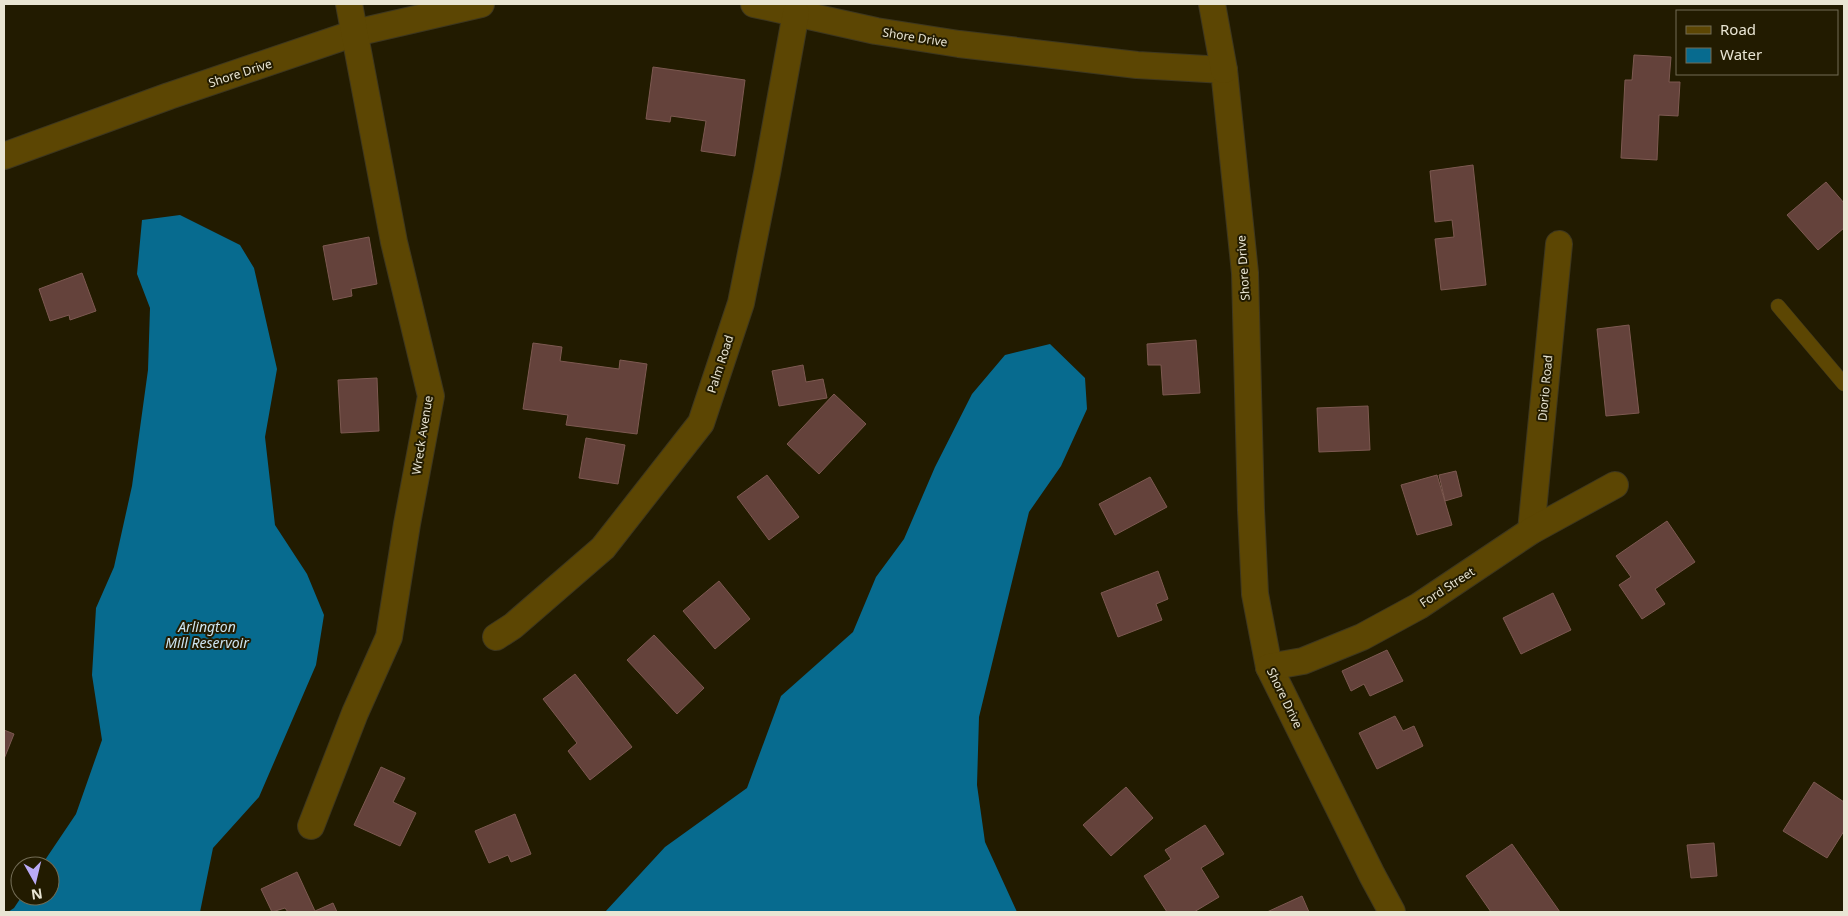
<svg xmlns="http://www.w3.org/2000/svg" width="1848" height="916" font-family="'Noto Sans',sans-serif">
	<rect width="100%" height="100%" fill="#221b00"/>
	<g fill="#076b8f">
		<path d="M180,215L240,245L254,268L277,369L265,437L275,525L307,574L324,615L316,665L259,797L213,848L200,912H8L14,908L22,896H50V866H41L76,814L102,740L92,675L96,608L114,567L132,486L148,370L150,308L137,274L142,220Z"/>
		<path d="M1050,344L1085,378L1087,409L1061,466L1029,512L979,717L977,785L985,842L1017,912H605L665,847L747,788L781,696L853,632L876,577L904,539L935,467L972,394L1005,355Z"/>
	</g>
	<g fill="#64423b" stroke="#7d5951">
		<path d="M1634,55L1671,57L1669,82H1680L1678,116L1659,115L1657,160L1621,158L1625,80H1632Z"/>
		<path d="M653,67L745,80L735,156L701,151L706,121L671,116L670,122L646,119Z"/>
		<path d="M1473,165L1486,285L1441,290L1435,239L1454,237L1452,220L1435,222L1430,171Z"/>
		<path d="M1826,182L1844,203V228L1818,250L1787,215Z"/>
		<path d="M369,237L377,284L351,289L352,296L333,300L323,246Z"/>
		<path d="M82,273L96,311L70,320L69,315L50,321L39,289Z"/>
		<path d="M1629,325L1639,413L1606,416L1597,329Z"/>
		<path d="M1196,340L1200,393L1163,395L1161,365H1148L1147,344Z"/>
		<path d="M533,343L562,347L560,361L619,369L620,360L647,364L637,434L566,425L568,415L523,409Z"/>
		<path d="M803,365L806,382L823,379L827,398L779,406L772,371Z"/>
		<path d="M377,378L379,431L341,433L338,380Z"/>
		<path d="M834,394L866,424L819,474L787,444Z"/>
		<path d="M1368,406L1370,450L1319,452L1317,408Z"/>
		<path d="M586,438L625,445L618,484L579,478Z"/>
		<path d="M1456,471L1462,496L1445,501L1439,475Z"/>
		<path d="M767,475L799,517L769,540L737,497Z"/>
		<path d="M1437,475L1452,525L1417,535L1401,485Z"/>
		<path d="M1150,477L1167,507L1115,535L1099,504Z"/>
		<path d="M1667,521L1695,562L1655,589L1665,604L1642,619L1619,585L1631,577L1616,556Z"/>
		<path d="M1158,571L1168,599L1156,604L1162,620L1118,637L1101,593Z"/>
		<path d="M719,581L750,619L715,649L683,611Z"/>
		<path d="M1553,593L1571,630L1521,654L1503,618Z"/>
		<path d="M654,635L704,688L677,714L627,660Z"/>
		<path d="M1387,650L1403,681L1370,696L1364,684L1351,691L1342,671Z"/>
		<path d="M575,674L632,747L590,780L568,751L577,743L543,699Z"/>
		<path d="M1395,716L1403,731L1414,726L1423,746L1377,769L1359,733Z"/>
		<path d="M4,730L14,734L4,759Z"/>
		<path d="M381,767L405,778L393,802L416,813L400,846L354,825Z"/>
		<path d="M1814,782L1844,802V831L1827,858L1783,831Z"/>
		<path d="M1126,787L1153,818L1111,856L1083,825Z"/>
		<path d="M515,814L531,854L511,862L508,855L489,863L475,831Z"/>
		<path d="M1205,825L1224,854L1201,868L1219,897L1194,912H1167L1144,876L1171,859L1165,850Z"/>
		<path d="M1714,843L1717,876L1691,878L1687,845Z"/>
		<path d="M1512,844L1560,912H1491L1466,876Z"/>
		<path d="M297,872L315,911L333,903L337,912H288L285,908L272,912L261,889Z"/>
		<path d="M1302,896L1309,912H1267Z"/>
	</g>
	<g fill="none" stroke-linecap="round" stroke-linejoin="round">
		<g stroke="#3e371e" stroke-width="15">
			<path id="service" d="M1778,306L1844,384"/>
		</g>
		<g stroke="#3e371e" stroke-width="28">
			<g id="minor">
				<path d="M754,4L876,31L959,44L1137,65L1224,70L1245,273L1251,510L1255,594L1269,667L1372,875L1392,912"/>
				<path d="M1212,4L1224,70"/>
				<path d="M4,156L169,96L355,33L481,4"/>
				<path d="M1531,531L1559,244"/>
				<path d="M496,637L513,626L603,548L701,423L741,303L767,173L796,13"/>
				<path d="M1269,667L1303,661L1362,637L1419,606L1531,531L1615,485"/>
				<path d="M311,826L355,713L389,637L407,524L431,396L394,242L349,4"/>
			</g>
		</g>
		<use href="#service" stroke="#5c4603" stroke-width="14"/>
		<use href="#minor" stroke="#5c4603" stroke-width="26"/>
	</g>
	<g text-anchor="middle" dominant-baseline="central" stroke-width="4" stroke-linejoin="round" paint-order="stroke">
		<g font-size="12" fill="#e9e5d3" stroke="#221b00">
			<text transform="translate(915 37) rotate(9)">Shore Drive</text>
			<text transform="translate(240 73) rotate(-18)">Shore Drive</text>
			<text transform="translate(1243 268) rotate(-94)">Shore Drive</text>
			<text transform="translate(720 364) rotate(-72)">Palm Road</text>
			<text transform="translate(1545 388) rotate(-85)">Diorio Road</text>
			<text transform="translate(422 435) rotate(-81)">Wreck Avenue</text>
			<text transform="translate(1447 587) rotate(-33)">Ford Street</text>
			<text transform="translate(1285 698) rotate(64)">Shore Drive</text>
		</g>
		<g font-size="14" font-style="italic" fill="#cce4f0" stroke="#221b00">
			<text x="207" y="626">Arlington<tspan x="207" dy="16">Mill Reservoir</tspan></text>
		</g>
	</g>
	<rect width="1848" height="916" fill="none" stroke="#e9e5d3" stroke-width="10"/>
	<rect x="1676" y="10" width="162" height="65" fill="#221b00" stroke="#726c54"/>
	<rect x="1686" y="26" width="25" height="8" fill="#5c4603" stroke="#726c54"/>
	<text x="1720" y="35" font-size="15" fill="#e9e5d3">Road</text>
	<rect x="1686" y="48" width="25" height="15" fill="#076b8f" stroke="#726c54"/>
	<text x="1720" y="60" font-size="15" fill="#e9e5d3">Water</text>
	<g transform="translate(35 881) rotate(172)"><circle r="24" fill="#221b00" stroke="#726c54"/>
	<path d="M0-4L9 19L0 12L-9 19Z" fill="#baaaf6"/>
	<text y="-8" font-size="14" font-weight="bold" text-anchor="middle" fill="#e9e5d3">N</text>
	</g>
</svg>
